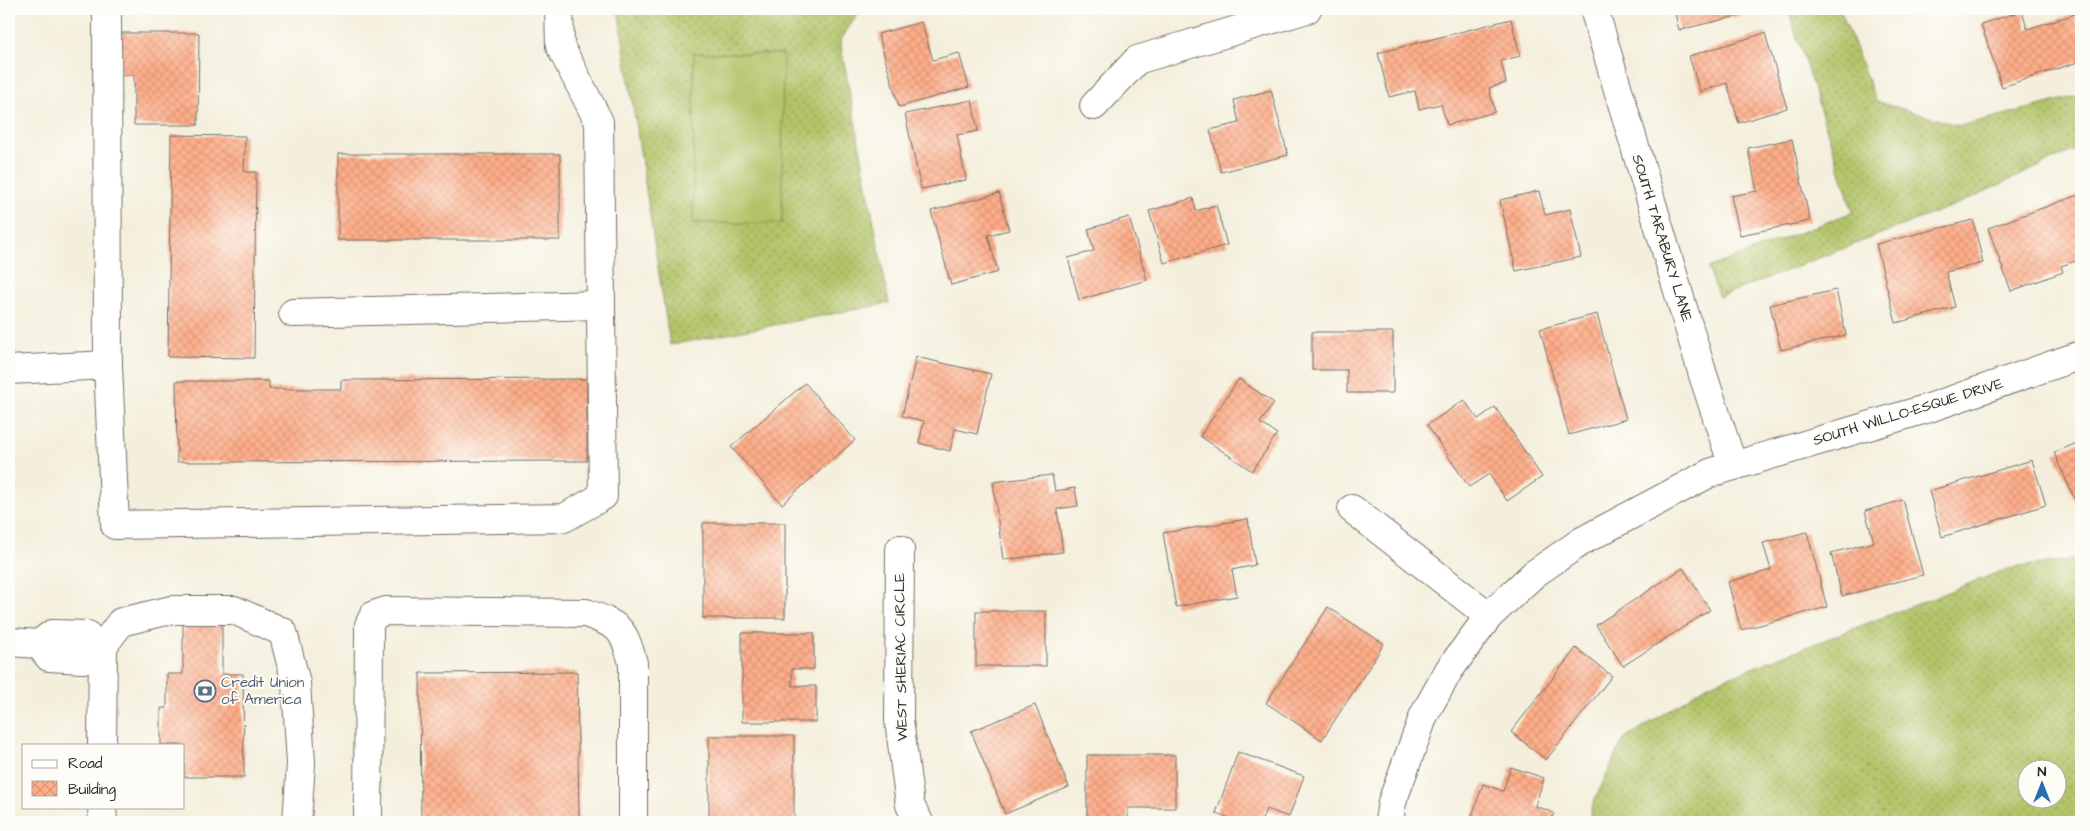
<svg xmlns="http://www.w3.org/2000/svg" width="2090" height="831" font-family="'Architects Daughter',sans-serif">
	<defs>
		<pattern id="grass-dots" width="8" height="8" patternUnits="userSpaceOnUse" patternTransform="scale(1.25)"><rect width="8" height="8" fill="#b2c367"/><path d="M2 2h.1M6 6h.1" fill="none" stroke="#919f55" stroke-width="1.8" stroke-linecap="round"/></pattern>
		<pattern id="building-cross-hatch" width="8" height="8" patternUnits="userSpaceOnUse" patternTransform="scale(1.25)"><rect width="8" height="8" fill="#fead89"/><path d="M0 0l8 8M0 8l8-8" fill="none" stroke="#da9576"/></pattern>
	</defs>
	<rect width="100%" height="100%" fill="#fdfcf7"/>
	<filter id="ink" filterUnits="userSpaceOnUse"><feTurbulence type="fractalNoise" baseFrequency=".02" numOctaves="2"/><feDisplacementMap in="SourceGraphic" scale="10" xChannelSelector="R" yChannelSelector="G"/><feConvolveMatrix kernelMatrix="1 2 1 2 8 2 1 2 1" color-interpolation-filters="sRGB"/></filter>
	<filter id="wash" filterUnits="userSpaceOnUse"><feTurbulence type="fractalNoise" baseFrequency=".0096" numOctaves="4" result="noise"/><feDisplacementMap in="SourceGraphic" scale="20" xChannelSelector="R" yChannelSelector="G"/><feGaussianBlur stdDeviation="1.12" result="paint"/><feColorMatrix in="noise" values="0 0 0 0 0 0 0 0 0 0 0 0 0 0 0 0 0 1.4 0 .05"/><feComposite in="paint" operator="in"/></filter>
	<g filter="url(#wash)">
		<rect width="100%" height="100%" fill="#f4efdc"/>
		<g fill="url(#grass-dots)" stroke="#6e7749" fill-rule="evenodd">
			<path d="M618,9H861L840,41L889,303L670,345Z"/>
			<path d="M1788,9H1840L1876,101L1960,126L2081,95V147L1960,203L1719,297L1708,268L1853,212Z"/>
			<path d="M2081,558V822H1588L1592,806L1623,740L1708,685L2007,569ZM2028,768H2058V798H2028Z"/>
		</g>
		<path fill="#b2c367" stroke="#6e7749" d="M694,53L783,54L782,223H693Z"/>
		<g id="blocks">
			<g fill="url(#building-cross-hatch)">
				<path d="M1674,9H1749L1750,13L1679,30Z"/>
				<path d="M2022,11L2027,29L2075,14L2081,34V61L2002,87L1981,24Z"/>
				<path d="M1511,19L1520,56L1501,61L1506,83L1489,88L1495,112L1447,125L1441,104L1419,109L1415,91L1389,97L1378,53Z"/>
				<path d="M921,22L933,60L959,53L969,87L899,107L878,34Z"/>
				<path d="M120,33H199L198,125H134V75H120Z"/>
				<path d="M1765,33L1787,108L1739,123L1727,83L1700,92L1689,56Z"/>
				<path d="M1271,90L1288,155L1221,172L1210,130L1239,123L1234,100Z"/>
				<path d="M972,100L978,131L957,135L966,180L921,189L905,114Z"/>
				<path d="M171,135L245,136L244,172H256L254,358L168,357Z"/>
				<path d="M1792,139L1810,221L1740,235L1731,196L1757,191L1748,148Z"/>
				<rect x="338" y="154" width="222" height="86"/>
				<path d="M1539,191L1545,215L1570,209L1581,257L1516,271L1500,200Z"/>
				<path d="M999,193L1009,230L988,235L998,272L951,285L931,211Z"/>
				<path d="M2081,194V259L2061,266L2063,272L2011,291L1988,228Z"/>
				<path d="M1193,198L1196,211L1216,205L1227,245L1164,263L1149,211Z"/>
				<path d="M1129,217L1147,280L1079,300L1068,258L1094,251L1088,229Z"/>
				<path d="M1973,220L1983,263L1946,272L1955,307L1896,323L1876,244Z"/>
				<path d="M1836,290L1846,335L1781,350L1770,305Z"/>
				<path d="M1597,314L1626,419L1569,435L1540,329Z"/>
				<path d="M1312,332H1393V393H1347V370H1312Z"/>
				<path d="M916,357L991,374L977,434L955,429L950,451L919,443L924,421L902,416Z"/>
				<path d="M587,379V461L177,462L176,381H269V389H341V380Z"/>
				<path d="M1239,379L1274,403L1260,423L1277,434L1252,471L1200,436Z"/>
				<path d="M805,383L855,440L782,504L731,447Z"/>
				<path d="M1464,400L1478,419L1495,407L1542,477L1507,501L1489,474L1469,487L1427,425Z"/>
				<path d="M2081,441V513L2054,453Z"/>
				<path d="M2032,460L2046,505L1942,537L1929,491Z"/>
				<path d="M1052,475L1055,491L1075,488L1078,506L1057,509L1063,552L1003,560L993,482Z"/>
				<path d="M1903,500L1923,575L1842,596L1831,553L1874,542L1865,511Z"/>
				<path d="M1248,519L1255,565L1232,570L1237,596L1176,607L1163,533Z"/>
				<rect x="703" y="523" width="82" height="95"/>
				<path d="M1807,532L1827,607L1741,630L1728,582L1771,570L1763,543Z"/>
				<path d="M1683,568L1710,610L1623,666L1596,625Z"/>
				<path d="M1328,607L1384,644L1322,740L1266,703Z"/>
				<rect x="976" y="611" width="70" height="55"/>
				<path d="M183,620H222V674H243L244,777H184V745H161V708H167V674H183Z"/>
				<path d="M742,633H814V669H792V686H816V722H742Z"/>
				<path d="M1576,648L1612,676L1546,760L1511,732Z"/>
				<path d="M577,672L579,822H421L420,673Z"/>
				<path d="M1035,705L1069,787L1005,814L971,731Z"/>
				<rect x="709" y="736" width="85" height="86"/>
				<path d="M1238,752L1304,776L1289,817L1266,809L1261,822H1241L1216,813Z"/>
				<path d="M1087,755H1175V808H1128V822H1087Z"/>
				<path d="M1511,767L1544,778L1535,806L1554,813L1550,822H1470L1483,784L1503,791Z"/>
			</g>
		</g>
	</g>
	<g filter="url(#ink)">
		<use href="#blocks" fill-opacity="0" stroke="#717069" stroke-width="1"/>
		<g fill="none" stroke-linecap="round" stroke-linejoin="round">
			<g stroke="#717069" stroke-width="30">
				<g id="minor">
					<path d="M107,9L108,365"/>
					<path d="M1594,9L1703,375L1733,466"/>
					<path d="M1094,106L1137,60L1307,9"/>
					<path d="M293,313L601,305"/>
					<path d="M9,370L108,365L115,525L564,518L603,496L599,122L560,46L559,9"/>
					<path d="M1352,509L1489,616"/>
					<path d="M900,549L899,720L910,805L919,822"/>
					<path d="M9,642L39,644L52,634L87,635L94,646"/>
					<path d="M39,644L49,657L83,659L94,646"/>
					<path d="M94,646H103L121,622L171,610H234L283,632L296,683L301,763L297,822"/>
					<path d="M102,745L103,646"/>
					<path d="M102,807L103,822"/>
					<path d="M368,822L369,625L374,615L386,611L586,613C620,626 623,627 633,663V822"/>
					<path d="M1389,822L1392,802L1424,715L1449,670L1489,616L1534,574L1582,541L1710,473L1929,408L2081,355"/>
				</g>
			</g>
			<use href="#minor" stroke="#fff" stroke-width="28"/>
		</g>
	</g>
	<defs>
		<g id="bank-ring" transform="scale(1.125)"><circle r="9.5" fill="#fdfcf7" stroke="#5c6f8a" stroke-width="1.5"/><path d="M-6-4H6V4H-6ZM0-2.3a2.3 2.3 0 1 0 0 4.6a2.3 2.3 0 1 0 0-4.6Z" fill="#5c6f8a"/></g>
	</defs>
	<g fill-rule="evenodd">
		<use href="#bank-ring" x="205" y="691"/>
	</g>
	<g text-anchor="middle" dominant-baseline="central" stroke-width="4" stroke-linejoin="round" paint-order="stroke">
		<g font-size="15" fill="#2b2b2b" stroke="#fdfcf7">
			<text transform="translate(1662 238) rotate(73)">SOUTH TARABURY LANE</text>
			<text transform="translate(1908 412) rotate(-17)">SOUTH WILLO-ESQUE DRIVE</text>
			<text transform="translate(901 657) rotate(-91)">WEST SHERIAC CIRCLE</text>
		</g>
		<g font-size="15" fill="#4e5e75" stroke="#fdfcf7" text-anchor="start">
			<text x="221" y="682">Credit Union<tspan x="221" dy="17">of America</tspan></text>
		</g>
	</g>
	<rect width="2090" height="831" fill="none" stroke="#fdfcf7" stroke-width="30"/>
	<rect x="22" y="744" width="162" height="65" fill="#fdfcf7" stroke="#a9a8a5"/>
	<rect x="32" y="760" width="25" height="8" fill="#ffffff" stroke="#a9a8a5"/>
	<text x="68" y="768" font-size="15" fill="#2b2b2b">Road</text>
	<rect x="32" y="781" width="25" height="15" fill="url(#building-cross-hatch)" stroke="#a9a8a5"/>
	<text x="68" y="794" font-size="15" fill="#2b2b2b">Building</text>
	<g transform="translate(2042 784)"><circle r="24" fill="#fdfcf7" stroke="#a9a8a5"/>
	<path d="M0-4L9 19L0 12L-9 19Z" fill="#1f6fb2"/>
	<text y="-8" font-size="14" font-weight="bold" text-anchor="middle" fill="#2b2b2b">N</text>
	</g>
</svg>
